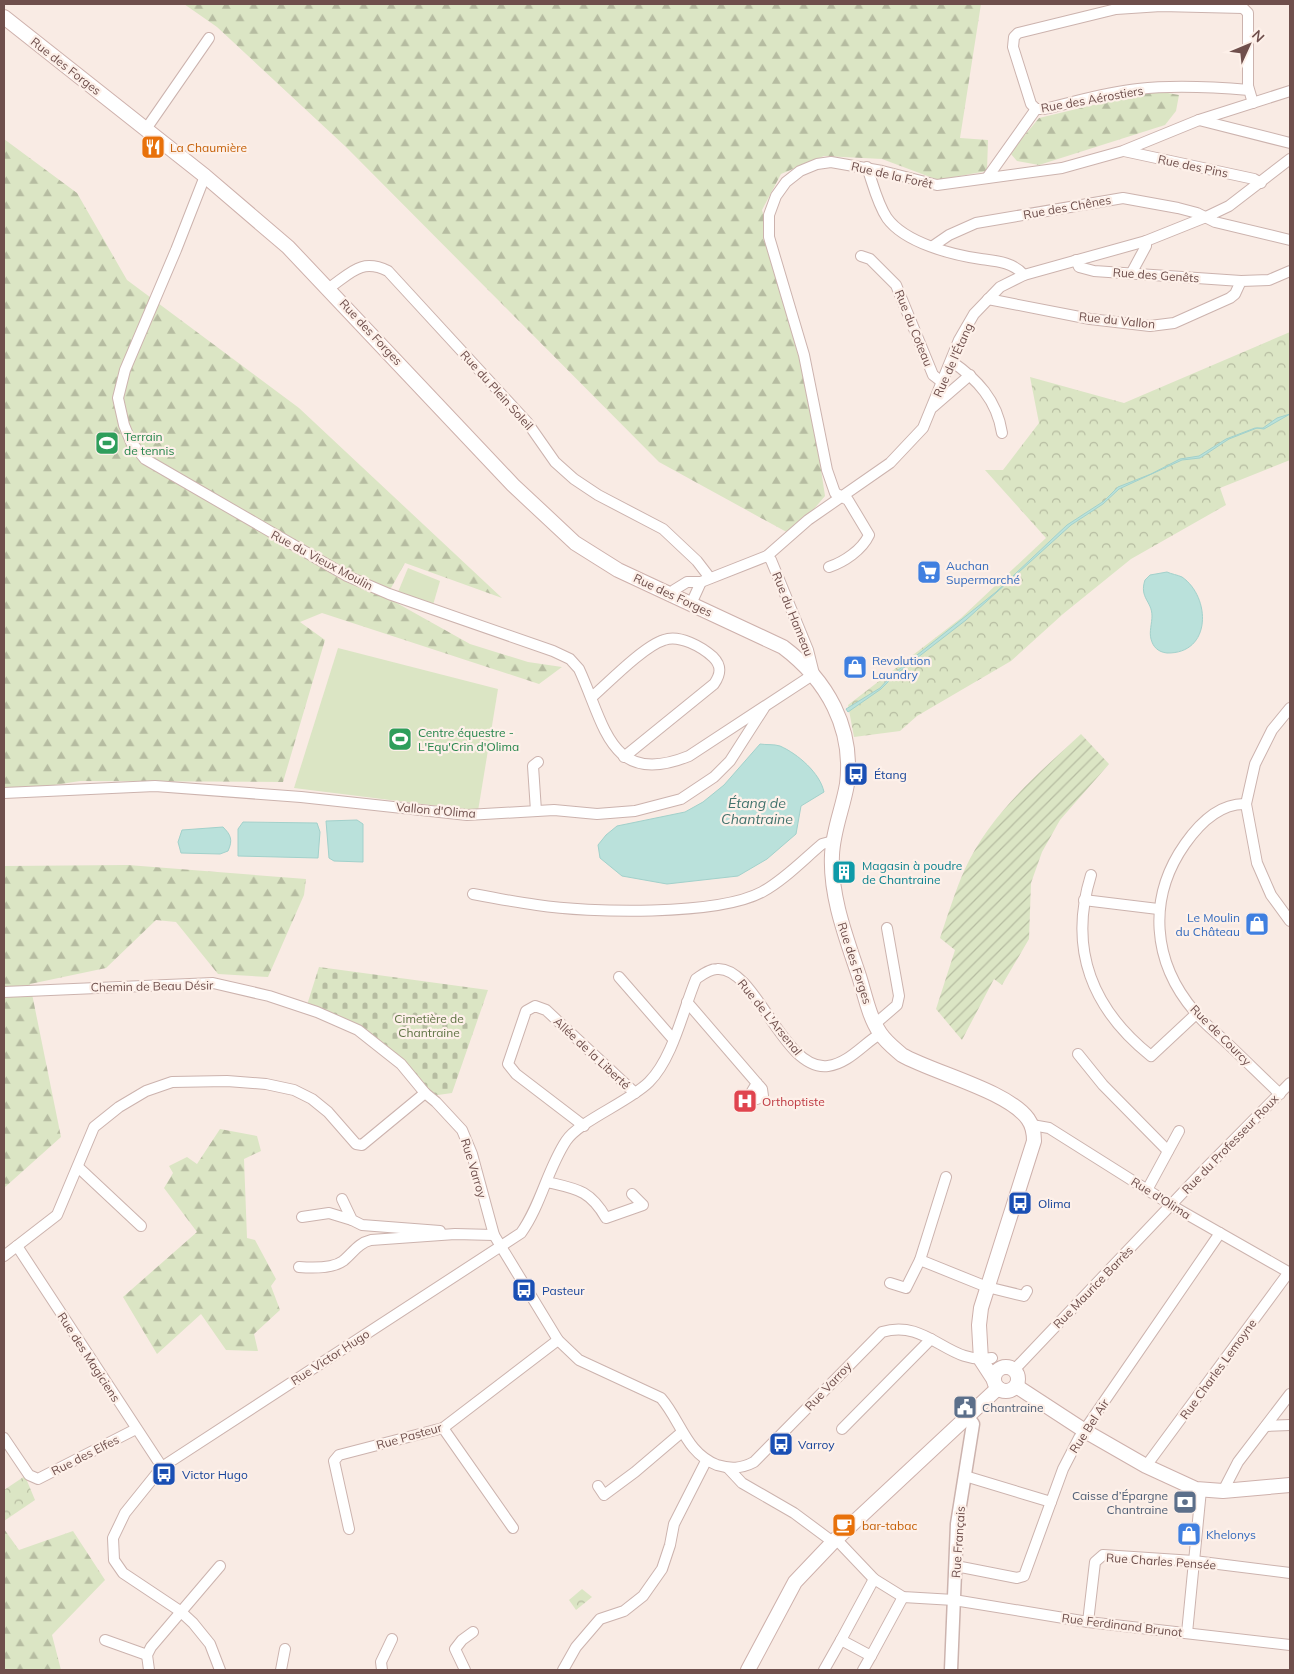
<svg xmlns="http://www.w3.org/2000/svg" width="1294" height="1674" font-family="Mulish,sans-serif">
	<defs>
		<pattern id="forest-firs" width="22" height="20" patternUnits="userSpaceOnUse" patternTransform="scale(1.25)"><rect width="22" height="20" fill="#dbe5c4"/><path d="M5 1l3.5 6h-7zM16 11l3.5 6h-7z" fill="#b6bca1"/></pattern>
		<pattern id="cemetery-stones" width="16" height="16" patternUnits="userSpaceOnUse" patternTransform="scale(1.25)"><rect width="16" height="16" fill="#dbe5c4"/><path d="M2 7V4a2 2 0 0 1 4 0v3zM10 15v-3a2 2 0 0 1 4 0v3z" fill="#b6bca1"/></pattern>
		<pattern id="park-crowns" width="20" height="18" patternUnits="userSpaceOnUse" patternTransform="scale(1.25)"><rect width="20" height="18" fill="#dbe5c4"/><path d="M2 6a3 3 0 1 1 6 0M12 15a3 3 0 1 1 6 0" fill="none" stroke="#b6bca1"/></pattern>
		<pattern id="garden-furrows" width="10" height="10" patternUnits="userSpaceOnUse" patternTransform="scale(1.25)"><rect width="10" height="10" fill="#dbe5c4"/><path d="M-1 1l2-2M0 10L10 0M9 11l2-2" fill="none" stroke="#b6bca1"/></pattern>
	</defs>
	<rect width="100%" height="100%" fill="#f9ebe4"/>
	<g fill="url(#forest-firs)">
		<path d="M184,4H981L960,138L988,140L987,171L938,180L882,159L824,156L781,174L762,210L806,369L825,496L792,535L659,462L346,147L217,27Z"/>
		<path d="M1162,92L1179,95L1176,111L1165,125L1039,165L1017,161L1010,153L1039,118L1139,94Z"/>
		<path d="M4,139L77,193L127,280L299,408L502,598L405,563L386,597L470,644L528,662L562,667L539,684L322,613L300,622L325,640L283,782L80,781L4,793Z"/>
		<path d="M128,865L306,879L304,895L268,977L218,974L176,922L156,920L106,968L30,984L61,1137L4,1188V866Z"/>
		<path d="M220,1129L257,1136L261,1151L244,1159L247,1238L255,1240L276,1279L271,1286L280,1310L254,1334L258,1351L226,1350L201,1314L157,1354L123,1297L197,1232L164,1188L173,1173L169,1166L187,1157L197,1164Z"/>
		<path d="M4,1529L19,1550L73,1531L105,1580L52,1635L61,1670H4Z"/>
	</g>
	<path fill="url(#cemetery-stones)" d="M319,967L488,990L452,1093L431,1096L401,1057L358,1027L307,1005Z"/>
	<g fill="url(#park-crowns)">
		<path d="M1290,332V460L1220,488L1226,505L1131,559L1063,614L1011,661L917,716L900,731L854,737L848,705L961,618L1046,538L985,470H1003L1039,423L1030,377L1124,403Z"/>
		<path d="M25,1476L35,1500L4,1521V1490Z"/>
		<path d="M582,1589L592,1597L576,1610L569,1600Z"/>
	</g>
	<path fill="url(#garden-furrows)" d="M1081,734L1109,764L1060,820L1042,852L1031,883L1029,939L1002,985L994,979L962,1040L936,1009L955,950L940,938C948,915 955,891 965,869C990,814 1038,774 1081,734Z"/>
	<g fill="#dbe5c4">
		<path d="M110,428L114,456L103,458L99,429Z"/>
		<path d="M408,568L440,581L433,605L398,592Z"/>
		<path d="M338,648L498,689L478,811L294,788Z"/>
	</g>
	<g fill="#bae1db" stroke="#a2d1cb">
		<path d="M1290,414L1264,429L1257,428L1229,439L1200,458L1182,460L1119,489L1103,504L1071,525L966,620L895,675L881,689L848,712L846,709L880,688L892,675L996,592L1067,525L1104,501L1118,487L1151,474L1180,459L1199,456L1226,439L1255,428H1263L1277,418Z"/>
		<path d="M1167,572C1171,574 1178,575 1182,577C1211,597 1212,654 1167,653C1158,652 1153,647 1151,639C1149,632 1152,623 1152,616C1152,601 1139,598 1145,580L1150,575Z"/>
		<path d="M760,744C766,745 774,744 780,746C798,754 820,773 824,792L801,806L796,834L767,859L738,876L667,884L622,876L600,858L598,845L606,835L617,826L685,812L703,802L724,785Z"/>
		<path d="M357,820L363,824V862L334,861L329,858L326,821Z"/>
		<path d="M243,822L317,823L320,832L318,858L238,856V829Z"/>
		<path d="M223,827C231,835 233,840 228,851L220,854L181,853L178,842L182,830Z"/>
	</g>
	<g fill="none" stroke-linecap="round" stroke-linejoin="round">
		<g stroke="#ccb3ae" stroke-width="12">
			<g id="minor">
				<path d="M1249,90C1213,87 1174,85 1138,89C1106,92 1075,102 1044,109H1036L1031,104L1013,47L1014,37L1018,33L1116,9L1161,6L1243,8L1248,13V86L1253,103"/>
				<path d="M1199,120L1290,143"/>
				<path d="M146,129L209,38"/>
				<path d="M1124,151L1254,179L1261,183"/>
				<path d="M867,167C873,184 877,203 887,218C905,243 953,255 981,259C996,261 1013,262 1024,275"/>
				<path d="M205,176L176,250L125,370L118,398L124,425L131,442L145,459L347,576L389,594L553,651L570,659L579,669C605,725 610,788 689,756L814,674L808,650L771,560L767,556"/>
				<path d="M987,178L1036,109"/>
				<path d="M933,246L949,235L976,223L1123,198L1178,208L1197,213L1215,222L1290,240"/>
				<path d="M861,256L870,259L896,285L933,375L942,382"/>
				<path d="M1076,260L1079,267L1094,271L1241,281"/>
				<path d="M1132,272L1146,246V241"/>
				<path d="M329,288C351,273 361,258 388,271L527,422L555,462L574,479L598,495L663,529L697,561L710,578"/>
				<path d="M988,299L1090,319L1150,326L1174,323L1230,298L1235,294L1241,281L1269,280L1290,271"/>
				<path d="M951,361C977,379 997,400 1002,433"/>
				<path d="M933,407L970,375"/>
				<path d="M829,567C844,562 862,550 869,535L848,500L835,493L827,470L804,355L769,237V215L776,196L786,182L800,171L817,164L831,162L882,171L937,185L1062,168L1123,151L1199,120L1290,91"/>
				<path d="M671,595L674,590L687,582H701L767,556L808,520L890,463L923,428L959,340L974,314L1000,287L1024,275L1146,241L1206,217L1229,206L1290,159"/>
				<path d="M691,604L701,582"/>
				<path d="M592,697C609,682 644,646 664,640C679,634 702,647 713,657C722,666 721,674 714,684L624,757"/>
				<path d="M1290,708L1272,730L1255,764L1246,804L1257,863L1271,895L1290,921"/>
				<path d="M4,793L155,786L301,797L467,815L554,810L597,814L635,811L681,799L714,777L730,761L764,708"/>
				<path d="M1246,804C1220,803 1199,824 1185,844C1147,898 1152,962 1195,1012C1204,1024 1217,1033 1228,1044C1245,1060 1262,1077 1280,1094"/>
				<path d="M536,811L533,766L538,762"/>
				<path d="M1091,875C1068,949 1092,1009 1151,1056L1196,1014"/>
				<path d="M473,894C494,898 515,902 537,905C589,913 717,916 762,892C784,880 803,860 822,844L833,841"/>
				<path d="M1084,900L1158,909"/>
				<path d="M619,977L673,1039"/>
				<path d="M4,992L213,983L269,996L317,1012L358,1030L401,1064L425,1093L436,1102L462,1130L472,1154L494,1235L558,1340L579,1360L661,1398C681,1421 686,1453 717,1465C730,1469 741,1469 754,1462L882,1332C928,1318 948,1366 992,1358"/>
				<path d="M687,1002L762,1089L763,1096L757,1099L751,1093L757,1083"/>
				<path d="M875,1024L897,1005L899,996L887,928"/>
				<path d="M1078,1054L1103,1085L1168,1151"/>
				<path d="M1032,1125L1049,1128L1176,1208L1290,1273"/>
				<path d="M584,1126L516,1074L508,1064L526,1011L535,1006L546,1010L635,1093"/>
				<path d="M78,1167L141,1226"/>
				<path d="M547,1182C577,1189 590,1190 606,1218L643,1205L632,1194"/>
				<path d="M1147,1190L1179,1131"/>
				<path d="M342,1199L352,1220L362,1225L440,1231"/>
				<path d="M302,1217L329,1213L352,1220"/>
				<path d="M17,1246L162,1467"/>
				<path d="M4,1256L57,1215L94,1127L119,1107L146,1091L172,1082L227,1081L266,1084L294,1090L312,1099L328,1112L356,1144L362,1145L425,1093"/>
				<path d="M920,1260L987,1287L1024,1296L1027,1291"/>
				<path d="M299,1267C312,1268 332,1269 343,1261C353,1253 358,1243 371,1240L455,1234L494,1235"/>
				<path d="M890,1283L906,1288L920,1260L946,1177"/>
				<path d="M1014,1370L1208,1166L1290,1083"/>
				<path d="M1266,1426L1290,1425"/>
				<path d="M443,1428L513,1528"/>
				<path d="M842,1429L931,1339"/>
				<path d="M4,1438L29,1475L38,1479L136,1429"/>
				<path d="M1146,1466L1289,1272"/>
				<path d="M728,1468L742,1483L794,1513L833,1542"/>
				<path d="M965,1476L1051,1502"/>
				<path d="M598,1486L604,1495L635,1472L682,1432"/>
				<path d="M1223,1491L1238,1462L1290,1394"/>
				<path d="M349,1529L334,1461L339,1455L443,1428L558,1340"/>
				<path d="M836,1539L874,1579L903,1597L954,1600L1088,1622L1290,1645"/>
				<path d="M956,1566L1017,1578L1024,1576L1063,1469L1079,1438L1220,1233"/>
				<path d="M874,1579L841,1640L871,1656L903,1597"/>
				<path d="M1088,1622L1095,1562L1103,1555L1194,1561L1290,1573"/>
				<path d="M1187,1633L1201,1490"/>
				<path d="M105,1640L147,1655"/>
				<path d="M149,1670L147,1655L151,1647L220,1566"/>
				<path d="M220,1670L210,1644L193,1623L180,1611L123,1573L114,1560L113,1538L125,1513L162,1467L521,1233C541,1205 547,1170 566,1141C579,1121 629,1102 649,1082C673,1058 683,1010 696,979C702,975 709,969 717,969C756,966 783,1072 828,1066C849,1063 863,1044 880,1034"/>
				<path d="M281,1670L285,1649"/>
				<path d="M382,1670L381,1662L392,1639"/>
				<path d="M465,1670L455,1649L462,1640L473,1632"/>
				<path d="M563,1670L576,1647L600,1619L624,1611L643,1596L662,1569L670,1545L674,1524L706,1461"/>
				<path d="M824,1670L841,1640"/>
				<path d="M863,1670L871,1656"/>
			</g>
		</g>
		<g stroke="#ccb3ae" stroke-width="15">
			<path id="tertiary" d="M951,1670L957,1524L973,1424L968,1417"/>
		</g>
		<g stroke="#ceb1ac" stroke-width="16">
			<g id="secondary">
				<path d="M4,17L205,176L288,247L513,485L575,543L618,570L783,647C827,680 854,728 847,784C843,808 833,830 832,855C830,896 846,937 859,976C865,995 869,1017 880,1033C886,1042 894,1048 902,1055C934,1073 1008,1091 1028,1119C1033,1126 1034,1132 1034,1141L981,1308L979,1325L981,1360L994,1380"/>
				<circle cx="1006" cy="1379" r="12"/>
				<path d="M1016,1386L1085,1431L1146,1466L1196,1489L1223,1491L1290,1485"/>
				<path d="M748,1670L795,1582L833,1542L998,1388"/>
			</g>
		</g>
		<use href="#minor" stroke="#fff" stroke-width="10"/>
		<use href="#tertiary" stroke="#fff" stroke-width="12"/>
		<use href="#secondary" stroke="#fff" stroke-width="14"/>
	</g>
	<defs>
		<g id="restaurant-square" transform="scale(1.25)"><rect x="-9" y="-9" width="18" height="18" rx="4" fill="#e8710a" stroke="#fdf0e9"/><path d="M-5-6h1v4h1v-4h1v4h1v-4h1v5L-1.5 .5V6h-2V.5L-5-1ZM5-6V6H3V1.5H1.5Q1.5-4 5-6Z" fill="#fff"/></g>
		<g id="stadium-square" transform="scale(1.25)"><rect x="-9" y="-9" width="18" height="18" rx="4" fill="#2e9e5b" stroke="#fdf0e9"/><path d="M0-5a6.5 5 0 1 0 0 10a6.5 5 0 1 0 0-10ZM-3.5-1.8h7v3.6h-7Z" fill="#fff"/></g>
		<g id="supermarket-square" transform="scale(1.25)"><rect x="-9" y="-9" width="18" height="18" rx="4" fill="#3f7fe0" stroke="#fdf0e9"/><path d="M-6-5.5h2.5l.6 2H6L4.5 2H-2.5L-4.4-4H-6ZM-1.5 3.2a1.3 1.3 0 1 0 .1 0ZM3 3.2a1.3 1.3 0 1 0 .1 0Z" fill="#fff"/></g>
		<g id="shop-square" transform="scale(1.25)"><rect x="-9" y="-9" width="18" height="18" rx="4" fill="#3f7fe0" stroke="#fdf0e9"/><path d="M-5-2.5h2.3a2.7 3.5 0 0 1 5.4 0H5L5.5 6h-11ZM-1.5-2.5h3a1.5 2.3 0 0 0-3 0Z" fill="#fff"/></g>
		<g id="bus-square" transform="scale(1.25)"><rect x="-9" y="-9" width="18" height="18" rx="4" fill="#1a4fb4" stroke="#fdf0e9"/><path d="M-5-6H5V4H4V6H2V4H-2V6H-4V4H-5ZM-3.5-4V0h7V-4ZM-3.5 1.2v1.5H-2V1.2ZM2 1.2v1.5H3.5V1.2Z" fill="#fff"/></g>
		<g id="building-square" transform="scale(1.25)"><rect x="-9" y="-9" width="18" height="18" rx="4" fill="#0f9aa8" stroke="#fdf0e9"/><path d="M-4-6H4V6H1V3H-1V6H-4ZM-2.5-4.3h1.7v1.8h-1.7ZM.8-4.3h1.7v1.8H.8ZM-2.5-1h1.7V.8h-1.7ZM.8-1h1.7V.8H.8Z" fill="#fff"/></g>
		<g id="hospital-square" transform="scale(1.25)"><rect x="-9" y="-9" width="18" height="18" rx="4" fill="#e0444e" stroke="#fdf0e9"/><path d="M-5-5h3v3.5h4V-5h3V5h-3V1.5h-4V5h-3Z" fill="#fff"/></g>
		<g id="civic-square" transform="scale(1.25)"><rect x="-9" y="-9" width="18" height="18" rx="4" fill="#5c6f8a" stroke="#fdf0e9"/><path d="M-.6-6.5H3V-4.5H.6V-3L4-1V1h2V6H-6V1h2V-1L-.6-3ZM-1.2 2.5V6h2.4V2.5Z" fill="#fff"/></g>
		<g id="bank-square" transform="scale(1.25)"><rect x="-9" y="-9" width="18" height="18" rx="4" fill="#5c6f8a" stroke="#fdf0e9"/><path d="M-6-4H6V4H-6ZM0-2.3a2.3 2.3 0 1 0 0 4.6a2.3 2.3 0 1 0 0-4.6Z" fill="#fff"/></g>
		<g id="cafe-square" transform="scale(1.25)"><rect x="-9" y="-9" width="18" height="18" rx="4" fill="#e8710a" stroke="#fdf0e9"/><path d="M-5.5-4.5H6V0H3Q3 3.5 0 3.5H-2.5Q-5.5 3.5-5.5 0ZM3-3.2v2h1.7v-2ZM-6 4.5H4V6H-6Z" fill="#fff"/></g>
	</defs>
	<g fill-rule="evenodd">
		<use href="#restaurant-square" x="153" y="147"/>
		<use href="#stadium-square" x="107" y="443"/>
		<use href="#supermarket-square" x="929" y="572"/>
		<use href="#shop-square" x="855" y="667"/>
		<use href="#stadium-square" x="400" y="739"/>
		<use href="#bus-square" x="856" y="774"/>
		<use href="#building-square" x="844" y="872"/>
		<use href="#shop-square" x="1257" y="924"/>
		<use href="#hospital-square" x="745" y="1101"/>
		<use href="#bus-square" x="1020" y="1203"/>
		<use href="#bus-square" x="524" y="1290"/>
		<use href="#civic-square" x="965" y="1407"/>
		<use href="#bus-square" x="781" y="1444"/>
		<use href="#bus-square" x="164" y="1474"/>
		<use href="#bank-square" x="1185" y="1502"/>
		<use href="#cafe-square" x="844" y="1525"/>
		<use href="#shop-square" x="1189" y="1534"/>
	</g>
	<g text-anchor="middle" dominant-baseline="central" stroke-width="4.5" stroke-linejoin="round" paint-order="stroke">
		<g font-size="12" fill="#6f4f4c" stroke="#fdf0e9">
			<text transform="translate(66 66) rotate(38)">Rue des Forges</text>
			<text transform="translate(1092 99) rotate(-10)">Rue des Aérostiers</text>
			<text transform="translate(1193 166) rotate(12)">Rue des Pins</text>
			<text transform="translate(892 175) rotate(13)">Rue de la Forêt</text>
			<text transform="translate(1067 207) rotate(-10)">Rue des Chênes</text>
			<text transform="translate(1156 275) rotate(4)">Rue des Genêts</text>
			<text transform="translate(1117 320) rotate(6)">Rue du Vallon</text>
			<text transform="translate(914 328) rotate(68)">Rue du Coteau</text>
			<text transform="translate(371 332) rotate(47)">Rue des Forges</text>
			<text transform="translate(953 360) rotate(-66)">Rue de l'Étang</text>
			<text transform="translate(497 390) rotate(48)">Rue du Plein Soleil</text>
			<text transform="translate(322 560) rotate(28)">Rue du Vieux Moulin</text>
			<text transform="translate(673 595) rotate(25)">Rue des Forges</text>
			<text transform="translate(793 614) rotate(68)">Rue du Hameau</text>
			<text transform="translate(436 810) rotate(5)">Vallon d'Olima</text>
			<text transform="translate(855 963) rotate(72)">Rue des Forges</text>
			<text transform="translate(152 986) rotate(-1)">Chemin de Beau Désir</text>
			<text transform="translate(770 1017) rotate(51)">Rue de L'Arsenal</text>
			<text transform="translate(1221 1035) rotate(45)">Rue de Courcy</text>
			<text transform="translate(592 1053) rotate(43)">Allée de la Liberté</text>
			<text transform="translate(1230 1144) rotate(-46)">Rue du Professeur Roux</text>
			<text transform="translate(474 1168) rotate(73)">Rue Varroy</text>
			<text transform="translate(1161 1198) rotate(32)">Rue d'Olima</text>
			<text transform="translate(1093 1287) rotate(-46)">Rue Maurice Barrès</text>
			<text transform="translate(89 1357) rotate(57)">Rue des Magiciens</text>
			<text transform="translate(330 1357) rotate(-33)">Rue Victor Hugo</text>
			<text transform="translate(1218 1369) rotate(-54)">Rue Charles Lemoyne</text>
			<text transform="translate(828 1386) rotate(-47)">Rue Varroy</text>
			<text transform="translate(1089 1426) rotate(-57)">Rue Bel Air</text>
			<text transform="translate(409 1436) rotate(-16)">Rue Pasteur</text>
			<text transform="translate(85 1455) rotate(-27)">Rue des Elfes</text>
			<text transform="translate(958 1542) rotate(-86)">Rue Français</text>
			<text transform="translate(1161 1561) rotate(4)">Rue Charles Pensée</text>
			<text transform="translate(1122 1625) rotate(7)">Rue Ferdinand Brunot</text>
		</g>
		<g font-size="12" fill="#c56008" stroke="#fdf0e9" text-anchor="start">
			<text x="170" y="147">La Chaumière</text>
			<text x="862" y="1525">bar-tabac</text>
		</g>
		<g font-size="12" fill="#27864d" stroke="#fdf0e9" text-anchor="start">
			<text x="124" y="436">Terrain<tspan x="124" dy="14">de tennis</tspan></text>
			<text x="418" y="732">Centre équestre -<tspan x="418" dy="14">L'Equ'Crin d'Olima</tspan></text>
		</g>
		<g font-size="12" fill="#366cbe" stroke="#fdf0e9" text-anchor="start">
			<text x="946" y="565">Auchan<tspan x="946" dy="14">Supermarché</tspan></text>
			<text x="872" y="660">Revolution<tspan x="872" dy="14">Laundry</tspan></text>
			<text x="1240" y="917" text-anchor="end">Le Moulin<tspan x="1240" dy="14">du Château</tspan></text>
			<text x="1206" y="1534">Khelonys</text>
		</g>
		<g font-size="12" fill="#164399" stroke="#fdf0e9" text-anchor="start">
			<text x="874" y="774">Étang</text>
			<text x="1038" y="1203">Olima</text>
			<text x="542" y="1290">Pasteur</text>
			<text x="798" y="1444">Varroy</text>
			<text x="182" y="1474">Victor Hugo</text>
		</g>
		<g font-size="12" fill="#0d838f" stroke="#fdf0e9" text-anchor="start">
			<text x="862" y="865">Magasin à poudre<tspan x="862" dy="14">de Chantraine</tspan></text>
		</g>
		<g font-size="12" fill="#607445" stroke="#fdf0e9">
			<text x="429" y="1018">Cimetière de<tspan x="429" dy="14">Chantraine</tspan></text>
		</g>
		<g font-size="12" fill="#be3a42" stroke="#fdf0e9" text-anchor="start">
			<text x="762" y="1101">Orthoptiste</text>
		</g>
		<g font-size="12" fill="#4e5e75" stroke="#fdf0e9" text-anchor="start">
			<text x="982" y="1407">Chantraine</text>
			<text x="1168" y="1495" text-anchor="end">Caisse d’Épargne<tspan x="1168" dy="14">Chantraine</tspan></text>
		</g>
		<g font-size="14" font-style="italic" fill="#42736d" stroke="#fdf0e9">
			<text x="757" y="803">Étang de<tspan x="757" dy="16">Chantraine</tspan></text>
		</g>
	</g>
	<rect width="1294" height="1674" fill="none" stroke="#6f4f4c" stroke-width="10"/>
	<g transform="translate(1249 45) rotate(46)" stroke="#fdf0e9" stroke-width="4" paint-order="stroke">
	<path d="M0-4L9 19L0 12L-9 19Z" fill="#6f4f4c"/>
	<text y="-8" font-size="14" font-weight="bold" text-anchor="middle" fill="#6f4f4c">N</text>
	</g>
</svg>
